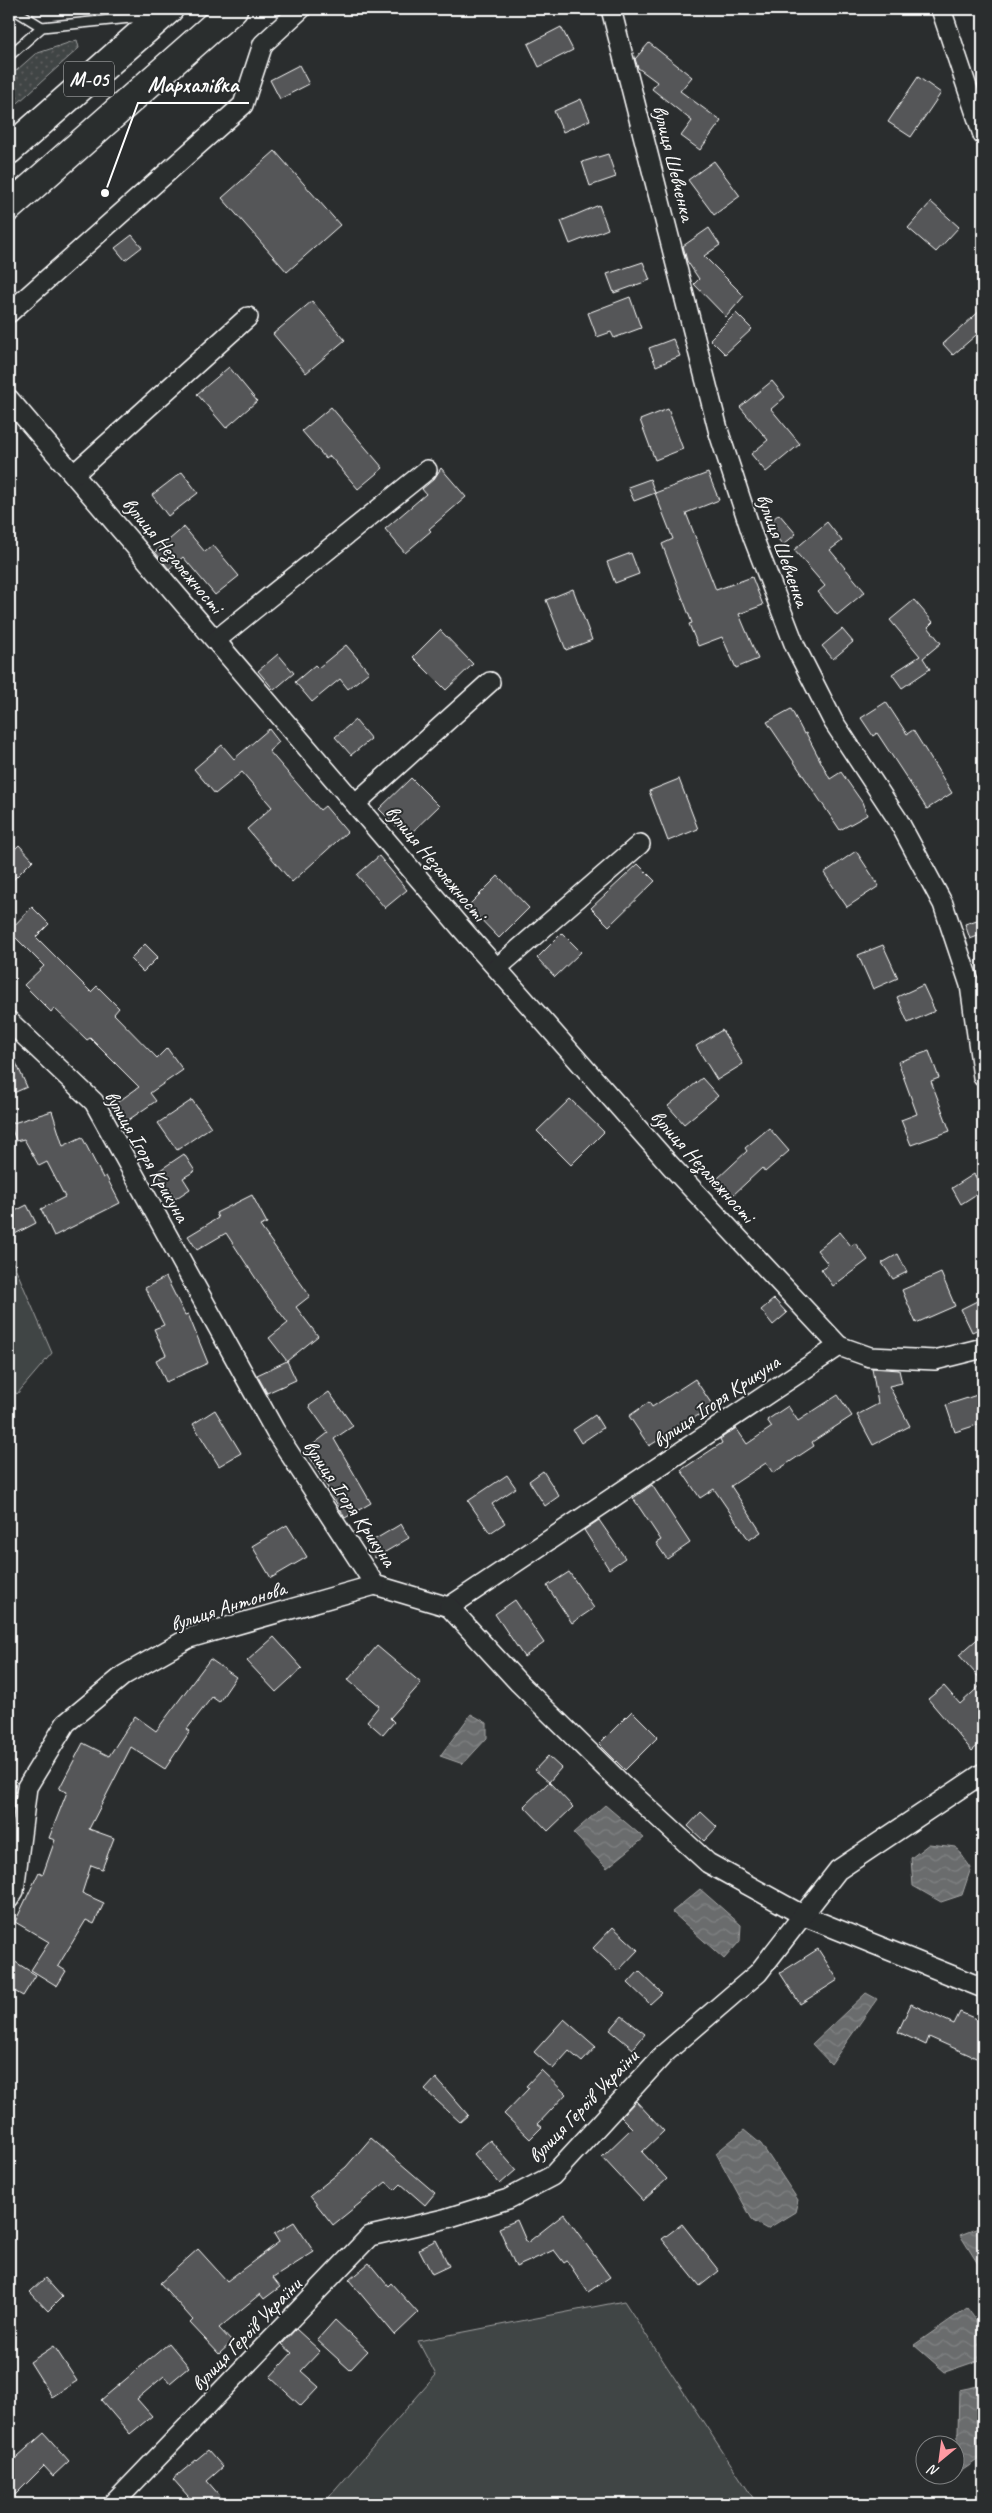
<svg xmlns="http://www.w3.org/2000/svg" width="992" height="2513" font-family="Caveat,sans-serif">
	<defs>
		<pattern id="grass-dots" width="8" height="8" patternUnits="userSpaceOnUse" patternTransform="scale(1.25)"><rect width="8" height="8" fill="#414445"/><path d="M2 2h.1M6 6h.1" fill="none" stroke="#5e6061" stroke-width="1.8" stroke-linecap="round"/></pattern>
		<pattern id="water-waves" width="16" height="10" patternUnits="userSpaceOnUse" patternTransform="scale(1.25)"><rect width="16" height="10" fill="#6a6c6d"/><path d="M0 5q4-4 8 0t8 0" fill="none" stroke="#808283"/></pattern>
	</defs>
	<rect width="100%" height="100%" fill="#2a2d2e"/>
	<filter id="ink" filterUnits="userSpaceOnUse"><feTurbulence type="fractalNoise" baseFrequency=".02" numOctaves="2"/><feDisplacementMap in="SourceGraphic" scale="10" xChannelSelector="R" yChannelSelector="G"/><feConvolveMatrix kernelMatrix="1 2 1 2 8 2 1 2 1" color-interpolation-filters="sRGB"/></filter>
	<g filter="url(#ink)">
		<path fill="url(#grass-dots)" stroke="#a0a2a2" d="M77,40L79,48L9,111V77L35,54Z"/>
		<g fill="#414445" stroke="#a0a2a2">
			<path d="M9,1253L52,1353L17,1394L9,1388Z"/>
			<path d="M624,2301L757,2504H323L436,2375L418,2341Z"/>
		</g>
		<g fill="url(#water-waves)" stroke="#a6a7a7">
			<path d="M471,1714L487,1723V1738L463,1764L440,1756Z"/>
			<path d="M605,1805L644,1838L607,1868L573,1833Z"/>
			<path d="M929,1844L956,1847L971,1868L962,1895L941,1902L913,1886L911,1858Z"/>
			<path d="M700,1889L741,1925L740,1941L724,1959L672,1912Z"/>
			<path d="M866,1993L877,1999L831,2064L812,2044Z"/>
			<path d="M744,2130L761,2144L798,2200L795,2212L767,2229L753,2221L716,2153Z"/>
			<path d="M981,2227L983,2233V2272L960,2235Z"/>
			<path d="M967,2308C978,2322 992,2341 980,2360L945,2372L914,2345Z"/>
			<path d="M978,2386L979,2459L957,2474L959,2390Z"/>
		</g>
		<g fill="#555758" stroke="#fff">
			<path d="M561,27L573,50L539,67L528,44Z"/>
			<path d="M649,43L692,77L680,91L721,121L700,150L681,136L692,121L652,89L657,82L638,68L635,59Z"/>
			<path d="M299,65L309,84L280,99L270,80Z"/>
			<path d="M918,77L941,93L911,137L888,122Z"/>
			<path d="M581,99L590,120L563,132L554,111Z"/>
			<path d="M275,151L340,225L287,272L222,198Z"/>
			<path d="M608,154L616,177L590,186L582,162Z"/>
			<path d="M714,161L740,196L714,215L688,180Z"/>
			<path d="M931,202L959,227L936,252L908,228Z"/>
			<path d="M599,205L608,229L570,244L561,221Z"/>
			<path d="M709,228L720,245L704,256L744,296L726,317L694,284L699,279L687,261L683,246Z"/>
			<path d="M132,235L142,247L125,260L115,248Z"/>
			<path d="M643,262L650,280L614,293L607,274Z"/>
			<path d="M630,297L641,328L614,338L611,332L597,337L588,313Z"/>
			<path d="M312,301L345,340L306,373L273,334Z"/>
			<path d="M983,308V329L953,355L943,344Z"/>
			<path d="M736,313L752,329L725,354L710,339Z"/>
			<path d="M673,339L680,356L656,366L649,348Z"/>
			<path d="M229,367L257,401L226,428L197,394Z"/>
			<path d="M772,381L785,397L771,409L800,444L766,472L751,454L768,440L740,407Z"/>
			<path d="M331,407L383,468L358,489L330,456L326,459L302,431Z"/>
			<path d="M668,409L683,449L655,460L640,420Z"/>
			<path d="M441,468L466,497L429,529L431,531L405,553L385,529L426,494L422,489L434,479Z"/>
			<path d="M182,472L198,493L168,516L152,495Z"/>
			<path d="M708,473L719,500L686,513L716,590L752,577L763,605L739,614L758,659L736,668L722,637L698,646L689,624L692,623L662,544L673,539L655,493Z"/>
			<path d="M650,479L655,493L634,501L628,487Z"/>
			<path d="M779,514L796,534L783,545L766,525Z"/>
			<path d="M827,522L842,541L830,550L865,592L837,615L818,592L825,586L794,550Z"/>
			<path d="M184,527L205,552L213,545L239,576L215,595L183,557L169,569L155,552Z"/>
			<path d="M631,553L639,574L615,583L607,562Z"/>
			<path d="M573,589L592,640L566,650L546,600Z"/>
			<path d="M914,600L933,622L928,627L941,643L923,658L930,669L902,688L892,674L920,656L890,620Z"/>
			<path d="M842,629L853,642L833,659L822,646Z"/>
			<path d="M440,630L473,664L446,690L413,657Z"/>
			<path d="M346,645L369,672L348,689L340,679L312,702L295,682L315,665L318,668Z"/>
			<path d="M278,654L294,673L274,690L258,671Z"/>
			<path d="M886,702L907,734L913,730L952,793L927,809L877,733L873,736L861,718Z"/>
			<path d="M791,709L804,734L806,733L830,779L841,772L862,802L867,815L840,830L767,722Z"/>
			<path d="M355,720L371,739L351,755L335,737Z"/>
			<path d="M269,729L279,742L269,751L320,810L325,806L347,832L292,882L247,829L272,807L242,772L215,794L194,769L222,745L234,759Z"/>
			<path d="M411,778L439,806L407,837L379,809Z"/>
			<path d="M679,779L698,829L668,841L649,791Z"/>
			<path d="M19,845L33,860L9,884V855Z"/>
			<path d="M856,851L879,886L847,907L824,873Z"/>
			<path d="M379,856L407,890L385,908L357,875Z"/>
			<path d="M638,864L655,881L609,926L591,908Z"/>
			<path d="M498,876L529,908L499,938L468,906Z"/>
			<path d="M32,907L49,924L36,937L91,992L97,986L119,1008L114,1014L157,1058L167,1048L183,1070L150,1093L156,1101L124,1123L112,1106L139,1087L90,1038L87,1040L54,1008L51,1012L24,985L44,966L9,931Z"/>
			<path d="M983,918V934L970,939L965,924Z"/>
			<path d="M562,933L581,952L555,977L537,958Z"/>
			<path d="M145,944L158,957L143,972L130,959Z"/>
			<path d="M883,945L898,978L873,989L858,955Z"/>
			<path d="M923,985L935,1011L908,1023L897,997Z"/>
			<path d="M722,1030L743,1064L717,1080L696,1046Z"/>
			<path d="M9,1047L27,1087L9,1095Z"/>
			<path d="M929,1051L939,1078L931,1081L950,1131L911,1145L901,1120L917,1114L898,1062Z"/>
			<path d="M702,1078L718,1096L684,1124L668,1106Z"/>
			<path d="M570,1099L604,1132L571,1165L537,1131Z"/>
			<path d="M192,1100L211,1127L177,1150L158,1123Z"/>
			<path d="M52,1111L63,1146L82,1137L103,1178L106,1176L120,1203L54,1236L41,1209L65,1197L47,1162L39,1166L24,1139L16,1141L10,1124Z"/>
			<path d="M769,1128L789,1151L765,1172L762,1168L732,1196L717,1179L747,1151L745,1148Z"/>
			<path d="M184,1154L195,1171L183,1178L190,1189L175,1199L157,1172Z"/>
			<path d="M974,1174L983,1190L961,1204L952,1188Z"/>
			<path d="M252,1195L267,1223L260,1226L310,1296L296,1307L318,1336L287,1361L269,1338L288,1323L268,1297L226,1233L197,1250L188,1236L218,1218L216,1213Z"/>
			<path d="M27,1205L36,1223L9,1237V1214Z"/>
			<path d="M840,1232L851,1246L855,1243L868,1260L833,1286L821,1269L828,1264L817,1250Z"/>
			<path d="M898,1254L907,1272L893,1279L882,1263Z"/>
			<path d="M941,1273L955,1306L916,1323L902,1290Z"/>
			<path d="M166,1277L185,1315L188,1314L208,1363L166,1382L156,1360L166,1355L154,1329L164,1325L145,1288Z"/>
			<path d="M983,1298V1327L972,1332L961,1309Z"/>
			<path d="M774,1299L787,1313L773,1325L761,1310Z"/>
			<path d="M287,1361L296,1380L267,1393L257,1375Z"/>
			<path d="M872,1368L899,1370L902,1383L889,1386L910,1426L873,1445L857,1415L878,1404Z"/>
			<path d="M695,1379L713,1406L649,1446L629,1416L649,1402L652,1407Z"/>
			<path d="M329,1392L353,1426L334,1439L371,1503L345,1518L306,1450L328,1433L309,1406Z"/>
			<path d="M838,1395L852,1416L812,1442L814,1446L773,1473L766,1463L731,1486L761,1532L749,1540L714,1489L700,1498L681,1470L722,1443L720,1439L736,1428L747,1444L772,1427L767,1420L788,1406L798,1421Z"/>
			<path d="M977,1395L983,1413V1423L955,1432L946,1405Z"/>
			<path d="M215,1410L241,1453L219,1466L193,1424Z"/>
			<path d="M595,1415L603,1428L581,1443L573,1430Z"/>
			<path d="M543,1471L559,1496L545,1506L529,1481Z"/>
			<path d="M507,1475L516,1488L492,1504L505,1523L490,1533L468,1501Z"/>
			<path d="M652,1485L690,1543L667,1559L656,1543L661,1540L633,1498Z"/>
			<path d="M599,1520L625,1558L609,1569L584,1530Z"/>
			<path d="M401,1524L409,1538L375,1558L367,1544Z"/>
			<path d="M287,1525L307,1557L271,1578L252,1546Z"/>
			<path d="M569,1572L594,1608L572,1623L547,1586Z"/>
			<path d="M515,1600L544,1643L524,1657L495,1614Z"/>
			<path d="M983,1634V1682L959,1655Z"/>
			<path d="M274,1637L302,1668L276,1692L247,1661Z"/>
			<path d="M377,1646L421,1683L390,1718L394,1722L383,1735L367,1721L379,1706L348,1680Z"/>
			<path d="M210,1659L236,1677L219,1702L212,1697L187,1729L190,1731L165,1769L131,1747L89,1829L114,1838L102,1869L91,1865L82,1893L104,1903L94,1924L86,1920L58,1966L66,1971L57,1986L31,1970L49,1942L15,1922L39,1872L43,1874L55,1840L49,1838L67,1792L59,1789L83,1743L109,1756L135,1716L156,1731Z"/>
			<path d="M983,1683V1741L972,1751L928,1699L944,1686L960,1704Z"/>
			<path d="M632,1711L658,1737L625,1770L599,1744Z"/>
			<path d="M548,1756L561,1768L549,1782L535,1770Z"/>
			<path d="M549,1782L573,1807L548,1831L524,1806Z"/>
			<path d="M701,1812L717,1827L704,1841L688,1826Z"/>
			<path d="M613,1927L638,1950L618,1971L593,1948Z"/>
			<path d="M818,1949L838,1980L800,2004L780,1973Z"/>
			<path d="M9,1958L36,1975L23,1996L9,1988Z"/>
			<path d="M639,1971L662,1993L650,2004L628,1983Z"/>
			<path d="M911,2004L954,2024L960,2012L983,2022V2061L929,2037L926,2045L898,2032Z"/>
			<path d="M622,2016L645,2034L633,2049L610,2030Z"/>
			<path d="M564,2019L596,2047L582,2062L569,2051L553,2069L534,2052Z"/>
			<path d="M541,2070L566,2094L538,2124L542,2127L530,2139L504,2114L529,2088L526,2086Z"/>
			<path d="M436,2078L468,2115L460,2122L425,2090Z"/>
			<path d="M636,2101L664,2131L642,2152L667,2179L643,2201L602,2157L632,2128L621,2117Z"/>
			<path d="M371,2138L435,2193L425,2205L401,2184L395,2190L386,2182L333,2225L310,2196L346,2167Z"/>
			<path d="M490,2140L516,2170L500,2184L474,2154Z"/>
			<path d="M564,2214L610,2277L588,2292L567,2261L564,2263L554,2250L516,2267L499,2228L517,2220L527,2243Z"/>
			<path d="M294,2222L314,2252L273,2278L280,2287L264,2299L260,2294L219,2328L232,2342L219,2354L190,2323L193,2320L160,2283L198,2249L227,2281L279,2242L274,2234Z"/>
			<path d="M682,2224L719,2271L700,2286L662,2239Z"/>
			<path d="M436,2240L449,2266L432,2274L419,2249Z"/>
			<path d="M369,2263L388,2286L391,2283L418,2313L395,2335L349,2280Z"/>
			<path d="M45,2278L62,2297L48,2311L30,2292Z"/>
			<path d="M335,2320L368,2351L350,2370L317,2340Z"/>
			<path d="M296,2329L320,2351L301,2371L319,2387L301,2406L270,2377L292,2353L282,2344Z"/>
			<path d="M169,2343L189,2367L170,2383L164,2376L137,2399L152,2416L130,2434L101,2400Z"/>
			<path d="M54,2346L77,2381L52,2397L30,2362Z"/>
			<path d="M44,2433L69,2461L53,2476L44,2466L9,2501V2464Z"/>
			<path d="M208,2450L223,2467L207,2481L227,2504H195L173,2479Z"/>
		</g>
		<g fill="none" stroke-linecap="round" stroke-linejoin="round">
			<g stroke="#fff" stroke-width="12">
				<g id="service">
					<path d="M13,9L42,27"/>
					<path d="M9,56L42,27L150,16"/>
				</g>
			</g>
			<g stroke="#fff" stroke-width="22">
				<g id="minor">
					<path d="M611,9L719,433L753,537L795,646L833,721L898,820L943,904L970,985L983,1077"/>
					<path d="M941,9L983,135"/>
					<path d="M9,313L243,105L263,44L301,9"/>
					<path d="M9,399L462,929L671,1166L839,1346"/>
					<path d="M74,474L248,317"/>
					<path d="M216,640L427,470"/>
					<path d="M356,803L490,682"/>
					<path d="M497,968L640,844"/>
					<path d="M9,1021L94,1102L275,1431L375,1585L449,1607L839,1346L870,1357L935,1360L983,1348"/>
					<path d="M449,1607L519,1683L624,1786L708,1863L804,1916L983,1988"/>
					<path d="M9,1899L14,1891L27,1787L66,1723L124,1675L189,1638L375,1585"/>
					<path d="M113,2504L370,2236L444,2219L508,2199L552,2176L665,2053L758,1973L838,1870L983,1773"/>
				</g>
			</g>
			<g stroke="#fff" stroke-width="31">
				<g id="trunk">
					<path d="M9,150L169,9"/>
					<path d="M9,207L233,9"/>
				</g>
			</g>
			<use href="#service" stroke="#2a2d2e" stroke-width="9"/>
			<use href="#minor" stroke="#2a2d2e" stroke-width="19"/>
			<use href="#trunk" stroke="#2a2d2e" stroke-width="28"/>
		</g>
	</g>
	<g text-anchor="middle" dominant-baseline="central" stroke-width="4" stroke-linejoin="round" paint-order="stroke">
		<rect fill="#2a2d2e" stroke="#bfc0c0" stroke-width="1" x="64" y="61.5" width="50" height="35" rx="4"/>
		<g font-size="20" font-weight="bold" fill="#fff">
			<text x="89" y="79">М-05</text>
		</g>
		<g font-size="21" fill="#fff" stroke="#2a2d2e">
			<text transform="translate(674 163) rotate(76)">вулиця Шевченка</text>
			<text transform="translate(783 550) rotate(70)">вулиця Шевченка</text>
			<text transform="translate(173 555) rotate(50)">вулиця Незалежності</text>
			<text transform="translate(436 863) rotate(50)">вулиця Незалежності</text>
			<text transform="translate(147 1156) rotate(60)">вулиця Ігоря Крикуна</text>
			<text transform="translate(703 1166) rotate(48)">вулиця Незалежності</text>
			<text transform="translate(716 1401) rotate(-34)">вулиця Ігоря Крикуна</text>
			<text transform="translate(350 1503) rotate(56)">вулиця Ігоря Крикуна</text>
			<text transform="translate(228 1606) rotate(-18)">вулиця Антонова</text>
			<text transform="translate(583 2106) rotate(-46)">вулиця Героїв України</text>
			<text transform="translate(246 2334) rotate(-46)">вулиця Героїв України</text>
		</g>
	</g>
	<path fill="none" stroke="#fff" stroke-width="2" d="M105 193L138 103H249"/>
	<circle fill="#fff" stroke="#2a2d2e" stroke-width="2" cx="105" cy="193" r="5"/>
	<g font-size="22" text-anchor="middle" font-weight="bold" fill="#fff" stroke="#2a2d2e" stroke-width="4" stroke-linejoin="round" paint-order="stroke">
		<text x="193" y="92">Мархалівка</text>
	</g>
	<rect width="992" height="2513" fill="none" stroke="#2a2d2e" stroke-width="30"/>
	<rect x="15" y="15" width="962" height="2483" fill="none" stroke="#fff" stroke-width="2" filter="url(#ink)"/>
	<g transform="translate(940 2460) rotate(209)"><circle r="24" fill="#2a2d2e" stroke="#7f8182"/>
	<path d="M0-4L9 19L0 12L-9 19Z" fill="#ff9aa2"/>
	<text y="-8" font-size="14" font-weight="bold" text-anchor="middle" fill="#ffffff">N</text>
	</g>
</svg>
